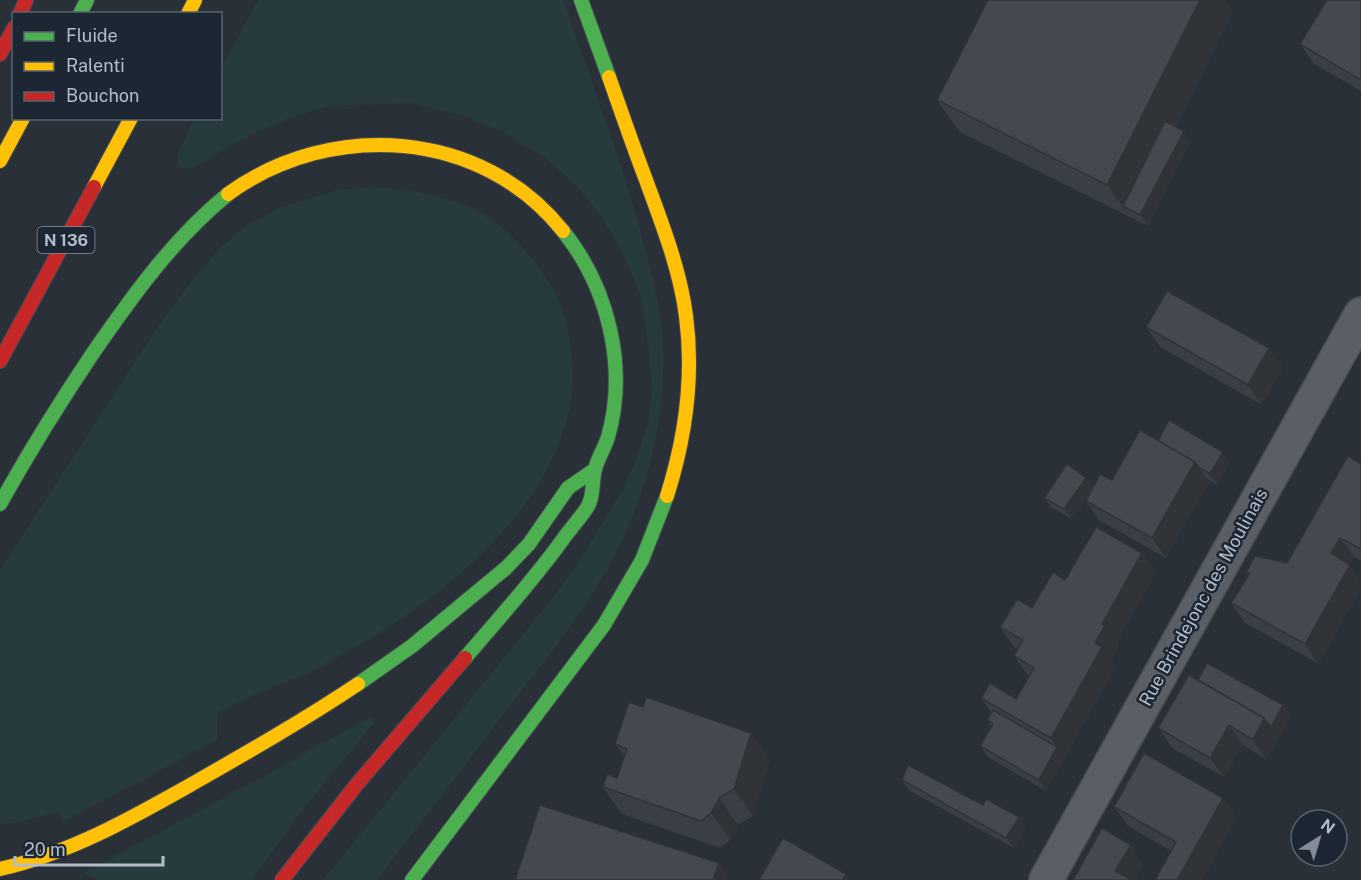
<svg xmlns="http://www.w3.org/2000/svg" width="1361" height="880" font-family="'Public Sans',sans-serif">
	<rect width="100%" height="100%" fill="#2a3038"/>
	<g fill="#273a3e">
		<path d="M258,0H564C589,78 620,155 641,234C649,262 657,291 661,320C671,407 649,496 606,571C578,621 540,666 506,711C463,768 420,824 377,880H323L551,600L580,560L623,489L637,457L648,422L652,390L649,354L642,300L625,257L602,218L577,186L544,157L504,133L466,117L414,103L329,106L287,119L239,141L194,167L185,169L178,166V154L194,119L220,118L221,69Z"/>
		<path d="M372,187C455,192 504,211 550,284C571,318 578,373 569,411C542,529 421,613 320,667C303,676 284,682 266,690C249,697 233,705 217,713V740L63,822L59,812L13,823L0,824V570L157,328L195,276L220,248L248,225L281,207L337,190Z"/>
		<path d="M370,717L374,723L301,812L252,880H97L84,873L266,775Z"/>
	</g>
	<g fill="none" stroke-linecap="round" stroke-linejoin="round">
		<g stroke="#484c53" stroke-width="36">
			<path id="street" d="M1046,880L1361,314"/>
		</g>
		<g stroke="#474c53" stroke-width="16">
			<g id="fast">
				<path d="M581,0L609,77"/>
				<path d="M80,14L87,0"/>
				<path d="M0,504C29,452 60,402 93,353C133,295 174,238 228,194"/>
				<path d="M465,658C499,618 535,579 566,535C573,526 582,516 588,506C595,493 591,480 596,466C599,456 605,447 608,437C628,367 608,287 563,231"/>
				<path d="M358,684L412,646L506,568L529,544L568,488L594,470"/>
				<path d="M412,880L604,625L642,560L667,496"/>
			</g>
		</g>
		<g stroke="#474c53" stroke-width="16">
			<g id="slow">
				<path d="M188,14L195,0"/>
				<path d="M609,77C621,111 633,146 646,180C662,224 680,269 686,316C694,376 685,439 667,496"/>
				<path d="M0,161L23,118"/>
				<path d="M94,187L131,118"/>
				<path d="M228,194C331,119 482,129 563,231"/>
				<path d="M0,869C70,853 130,819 192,784C248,752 304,720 358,684"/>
			</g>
		</g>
		<g stroke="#474c53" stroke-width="16">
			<g id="jam">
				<path d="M20,14L26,0"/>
				<path d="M0,54L14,28"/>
				<path d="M0,361L94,187"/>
				<path d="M282,880L357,784L465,658"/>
			</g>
		</g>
		<use href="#street" stroke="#5a5e66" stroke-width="33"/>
		<use href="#fast" stroke="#4caf50" stroke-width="14"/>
		<use href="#slow" stroke="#ffc107" stroke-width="14"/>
		<use href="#jam" stroke="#c62828" stroke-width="14"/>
	</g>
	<g fill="#3a3f45">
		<path d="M988,0H1226L1233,11L1176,126L1191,141L1148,226L960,132L937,100Z"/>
		<path d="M1361,0V91L1314,64L1300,44Z"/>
		<path d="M1146,327L1269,348L1283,368L1262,405L1160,347Z"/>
		<path d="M1158,441L1223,452L1230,462L1217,485L1205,478L1209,482L1166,558L1099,520L1086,501L1087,498L1072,519L1052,508L1044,498L1086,478L1093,487L1112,480Z"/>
		<path d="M1361,464V561L1354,557L1350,565L1319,664L1245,623L1231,603L1249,575L1246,572L1287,563Z"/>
		<path d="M1156,572L1117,642L1119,645L1111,660L1116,667L1046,791L988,757L980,746L992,727L987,720L991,712L981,698L1016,699L1029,677L1014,656L1018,649L1014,647L1000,627L1032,608L1065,580Z"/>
		<path d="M1198,680L1283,705L1291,716L1267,760L1243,745L1224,777L1172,748L1158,728Z"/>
		<path d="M643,707L751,733L770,760L753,816L738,825L730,840L720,848L622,814L603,787L617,778L625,757L615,744Z"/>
		<path d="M902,780L983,805L1026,827L1014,848L910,791Z"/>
		<path d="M1114,807L1237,818L1171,851L1128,826Z"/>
	</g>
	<g fill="#303338">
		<path d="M1200,0H1226L1233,11L1133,211L1123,206L1130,217L1107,185Z"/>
		<path d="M1184,131L1191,141L1148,226L1140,215Z"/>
		<path d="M1269,348L1283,368L1262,405L1248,385Z"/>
		<path d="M1223,452L1230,462L1217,485L1210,474Z"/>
		<path d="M1195,462L1209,482L1166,558L1152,538Z"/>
		<path d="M1086,478L1094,488L1072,519L1064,509Z"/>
		<path d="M1340,538L1354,557L1345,573L1331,553Z"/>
		<path d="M1142,553L1156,572L1117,642L1119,645L1111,660L1116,667L1046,791L1039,780L1057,747L1051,738L1095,643L1102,624Z"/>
		<path d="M1350,565L1361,581V590L1319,664L1305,644Z"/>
		<path d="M1283,705L1291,716L1267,760L1253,740L1264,718Z"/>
		<path d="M1229,725L1243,745L1224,777L1210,758Z"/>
		<path d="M751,733L770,760L753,816L734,789Z"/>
		<path d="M719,798L738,825L730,840L711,813Z"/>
		<path d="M1223,798L1237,818L1202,880H1177Z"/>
		<path d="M1019,817L1026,827L1014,848L1006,838Z"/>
		<path d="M1131,845L1144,865L1135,880H1122L1115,871Z"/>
		<path d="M719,863L731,880H713Z"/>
		<path d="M846,874L850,880H843Z"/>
	</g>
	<g fill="#444950" stroke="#303338" stroke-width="1.5">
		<path d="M988,0H1200L1107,185L937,100Z"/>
		<path d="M1327,0H1361V80L1300,44Z"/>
		<path d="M1165,121L1184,131L1140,215L1123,206Z"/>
		<path d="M1167,291L1269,348L1248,385L1146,327Z"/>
		<path d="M1169,420L1223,452L1210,474L1198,467L1195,462L1158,441Z"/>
		<path d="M1140,430L1195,462L1152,538L1086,501L1100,474L1112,480Z"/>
		<path d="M1348,456L1361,464V545L1359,548L1340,538L1331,553L1350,565L1305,644L1231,603L1250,573L1246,572L1255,556L1287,563Z"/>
		<path d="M1067,464L1086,478L1064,509L1044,498Z"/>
		<path d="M1096,527L1142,553L1102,624L1105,625L1095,643L1102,647L1051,738L981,698L990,683L1016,699L1034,668L1014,656L1023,640L1000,627L1017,599L1032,608L1053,572L1065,580Z"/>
		<path d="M1207,663L1283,705L1271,727L1264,718L1198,680Z"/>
		<path d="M1189,675L1264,718L1253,740L1229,725L1210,758L1158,728Z"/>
		<path d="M646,697L751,733L734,789L719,798L711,813L701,821L603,787L607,774L617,778L627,749L615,744L629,702L643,707Z"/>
		<path d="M993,710L1057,747L1039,780L980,746L993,724L987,720Z"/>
		<path d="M1144,753L1223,798L1177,880H1155L1176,842L1114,807Z"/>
		<path d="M908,765L983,805L986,799L1019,817L1006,838L902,780Z"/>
		<path d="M540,805L719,863L713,880H515Z"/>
		<path d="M1102,828L1131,845L1115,871L1132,880H1073Z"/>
		<path d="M783,838L846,874L843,880H759Z"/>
	</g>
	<g text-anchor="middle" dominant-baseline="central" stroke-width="5" stroke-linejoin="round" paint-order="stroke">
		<rect fill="#1d2633" stroke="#878f9c" stroke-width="1.5" x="37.5" y="227" width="57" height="26" rx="4.5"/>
		<g font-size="16" font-weight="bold" fill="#b4bcc9">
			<text x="66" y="240">N 136</text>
		</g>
		<g font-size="18" fill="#b4bcc9" stroke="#1d2633">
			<text transform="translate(1203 597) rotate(-61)">Rue Brindejonc des Moulinais</text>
		</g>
	</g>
	<rect x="12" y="12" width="210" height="108" fill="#1d2633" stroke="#59626f" stroke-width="1.5"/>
	<rect x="24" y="32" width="30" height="9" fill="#4caf50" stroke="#59626f" stroke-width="1.5"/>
	<text x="66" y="42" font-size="18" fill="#b4bcc9">Fluide</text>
	<rect x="24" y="62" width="30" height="9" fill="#ffc107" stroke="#59626f" stroke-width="1.5"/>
	<text x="66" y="72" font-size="18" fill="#b4bcc9">Ralenti</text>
	<rect x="24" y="92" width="30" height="9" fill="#c62828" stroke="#59626f" stroke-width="1.5"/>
	<text x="66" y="102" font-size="18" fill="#b4bcc9">Bouchon</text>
	<g transform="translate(1319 838) rotate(37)"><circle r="28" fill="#1d2633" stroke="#59626f" stroke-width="1.5"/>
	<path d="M0-4.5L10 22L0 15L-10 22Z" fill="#848b96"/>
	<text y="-9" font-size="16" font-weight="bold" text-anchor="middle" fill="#b4bcc9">N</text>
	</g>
	<path d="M15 856v9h148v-9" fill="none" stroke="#b4bcc9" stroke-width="3"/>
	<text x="24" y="856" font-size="18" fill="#b4bcc9" stroke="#1d2633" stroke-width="4.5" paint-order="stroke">20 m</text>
</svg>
